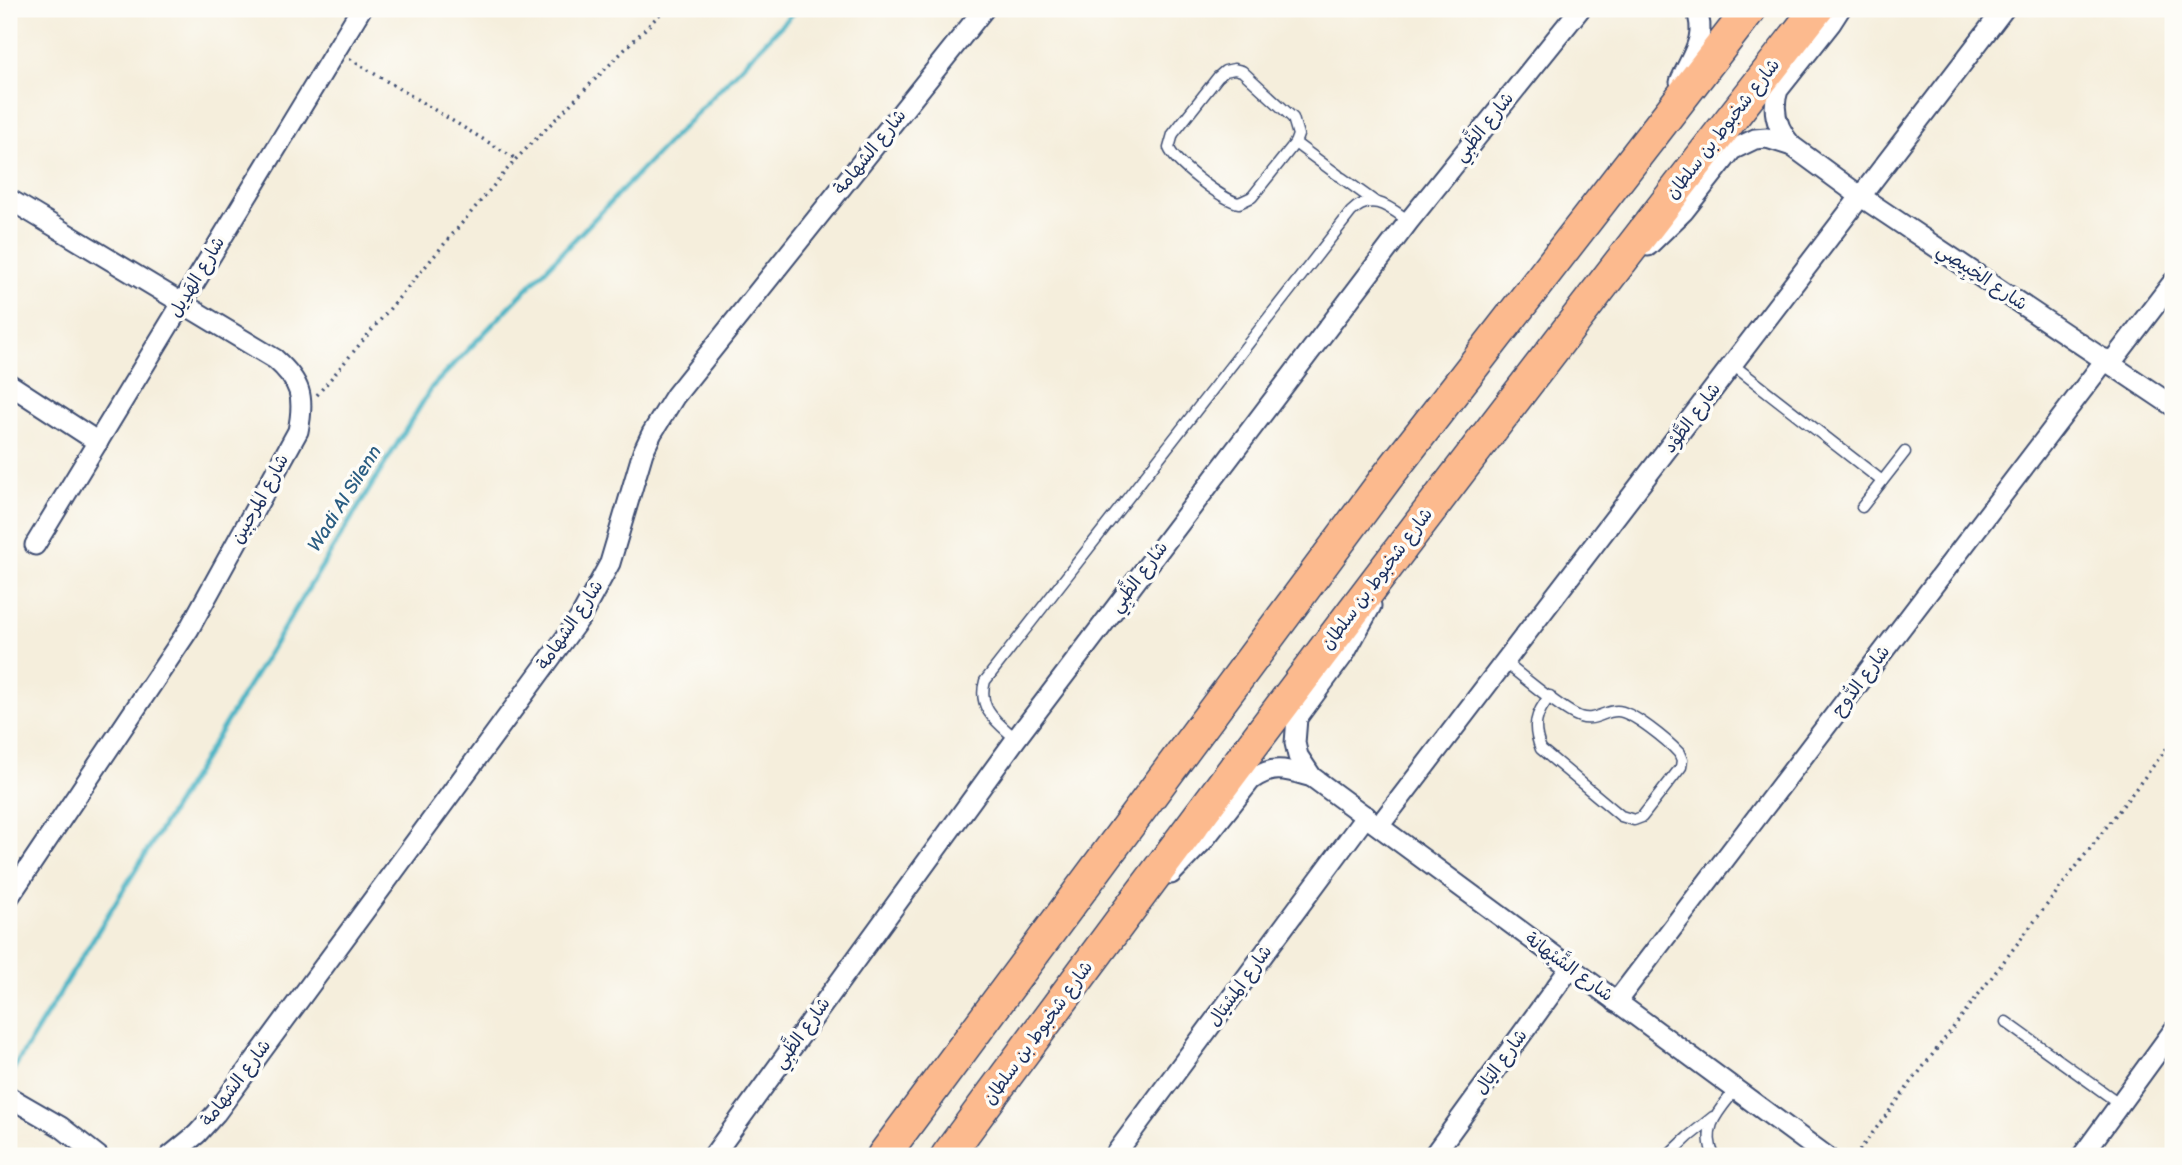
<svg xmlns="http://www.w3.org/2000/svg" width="2182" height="1165" font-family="'Balsamiq Sans','Playpen Sans Arabic',sans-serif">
	<rect width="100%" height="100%" fill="#fdfcf7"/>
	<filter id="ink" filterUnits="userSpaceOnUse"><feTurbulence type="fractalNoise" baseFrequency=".0143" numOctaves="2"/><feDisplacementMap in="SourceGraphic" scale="14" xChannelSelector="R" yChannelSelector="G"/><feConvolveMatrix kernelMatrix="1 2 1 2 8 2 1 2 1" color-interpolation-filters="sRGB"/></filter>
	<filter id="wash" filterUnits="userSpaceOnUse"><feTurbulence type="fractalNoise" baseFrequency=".00686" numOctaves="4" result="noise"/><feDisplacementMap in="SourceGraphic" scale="28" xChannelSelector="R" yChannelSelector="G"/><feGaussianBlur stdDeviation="1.57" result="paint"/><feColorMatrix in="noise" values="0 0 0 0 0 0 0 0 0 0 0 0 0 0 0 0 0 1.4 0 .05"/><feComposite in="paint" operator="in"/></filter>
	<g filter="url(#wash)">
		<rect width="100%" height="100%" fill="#f5eedc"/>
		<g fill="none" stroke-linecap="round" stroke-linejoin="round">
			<path stroke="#47b3c4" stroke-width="5" d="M9,1076L432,387L797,9"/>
		</g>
	</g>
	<g filter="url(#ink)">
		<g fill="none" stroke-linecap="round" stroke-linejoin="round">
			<g stroke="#3c4c71" stroke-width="13">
				<g id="service">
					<path d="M1234,69L1242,71L1293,118L1298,135L1295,143L1252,197L1239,203C1224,201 1175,163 1169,148L1173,134L1218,77L1225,71Z"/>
					<path d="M1295,143L1338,175"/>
					<path d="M1342,178L1374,201"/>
					<path d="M1733,365L1882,481"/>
					<path d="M1862,507L1905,452"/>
					<path d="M1505,663C1523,676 1561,710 1580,717C1595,722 1603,711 1617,711C1632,711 1668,741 1679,753L1682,760L1681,767L1642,817L1634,820L1621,816L1541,749C1532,727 1535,714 1550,696"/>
					<path d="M1016,739C997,722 977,709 985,681L1351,212C1372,191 1390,208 1409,221"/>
					<path d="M2006,1022L2120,1104"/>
					<path d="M1668,1156L1688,1137L1713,1117"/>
					<path d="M1714,1156C1701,1127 1718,1112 1736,1089"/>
				</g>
			</g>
			<g stroke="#3c4c71" stroke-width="23">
				<g id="minor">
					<path d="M1840,9L1831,23L1778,90C1771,111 1778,130 1792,146L1860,196L2173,406"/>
					<path d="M1680,82C1691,56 1708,38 1696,9"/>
					<path d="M9,199L275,359C301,382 305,397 298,431L189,629L9,897"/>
					<path d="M1648,246L1684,211L1732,150L1755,139L1767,138L1792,146"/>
					<path d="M2111,363L2173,282"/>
					<path d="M9,384L98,442"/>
					<path d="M35,545L361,9"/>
					<path d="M1371,606L1345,653L1297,718L1295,743L1298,756L1312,777L1826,1156"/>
					<path d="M1379,826L2004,9"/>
					<path d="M1171,874L1203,841L1251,780C1274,764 1287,770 1312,777"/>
					<path d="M1616,1002L2106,359"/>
					<path d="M9,1097L61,1127L98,1156"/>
					<path d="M170,1156L197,1134L216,1113L580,618L610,563L643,452L652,433L675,396L984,9"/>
					<path d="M713,1156L1016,739L1409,221L1580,9"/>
					<path d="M1114,1156L1366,816"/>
					<path d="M1433,1156L1570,968"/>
					<path d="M2082,1156L2173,1031"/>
				</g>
			</g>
			<g stroke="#3c4c71" stroke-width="35">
				<g id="primary">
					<path d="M883,1156L1387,477L1750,9"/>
					<path d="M947,1156C1231,769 1521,387 1817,9"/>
				</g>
			</g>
			<g stroke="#3c4c71" stroke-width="3.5" stroke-dasharray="2 5" stroke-linecap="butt">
				<path d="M350,59L516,159"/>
				<path d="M317,395L516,159L665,9"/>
				<path d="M1855,1156L2173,740"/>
			</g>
			<use href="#service" stroke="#fff" stroke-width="10"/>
			<use href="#minor" stroke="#fff" stroke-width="19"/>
			<use href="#primary" stroke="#fcba8e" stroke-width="32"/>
		</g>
	</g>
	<g text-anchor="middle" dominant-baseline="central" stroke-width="7" stroke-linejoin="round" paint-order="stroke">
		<g font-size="18" fill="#1b2f5e" stroke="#fdfcf7">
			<text transform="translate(1484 127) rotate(-51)">شارع الظَّبِي</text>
			<text transform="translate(1723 129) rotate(-52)">شارع شخبوط بن سلطان</text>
			<text transform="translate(870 152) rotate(-51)">شارع الشهامة</text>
			<text transform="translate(197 277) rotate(-59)">شارع الهَدِيل</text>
			<text transform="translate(1982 277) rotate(34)">شارع الخِبِيصِي</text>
			<text transform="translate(1692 418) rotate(-53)">شارع الطَّوْد</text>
			<text transform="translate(260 499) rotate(-61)">شارع المرحبين</text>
			<text transform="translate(1139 577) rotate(-53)">شارع الظَّبِي</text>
			<text transform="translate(1377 579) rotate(-53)">شارع شخبوط بن سلطان</text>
			<text transform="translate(570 625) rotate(-56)">شارع الشهامة</text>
			<text transform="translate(1861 681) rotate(-53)">شارع الدُّوح</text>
			<text transform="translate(1569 967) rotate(36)">شارع الشَّبْهانة</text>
			<text transform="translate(1240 986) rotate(-54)">شارع المِسْيَال</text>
			<text transform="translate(802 1033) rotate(-54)">شارع الظَّبِي</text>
			<text transform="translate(1038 1033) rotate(-54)">شارع شخبوط بن سلطان</text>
			<text transform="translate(1501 1062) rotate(-54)">شارع اليَال</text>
			<text transform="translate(236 1083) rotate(-53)">شارع الشهامة</text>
		</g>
		<g font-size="19" font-style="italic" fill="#2a5d82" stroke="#fdfcf7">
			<text transform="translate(345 499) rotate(-58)">Wadi Al Silenn</text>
		</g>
	</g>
	<rect width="2182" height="1165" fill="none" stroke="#fdfcf7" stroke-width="35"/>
</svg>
